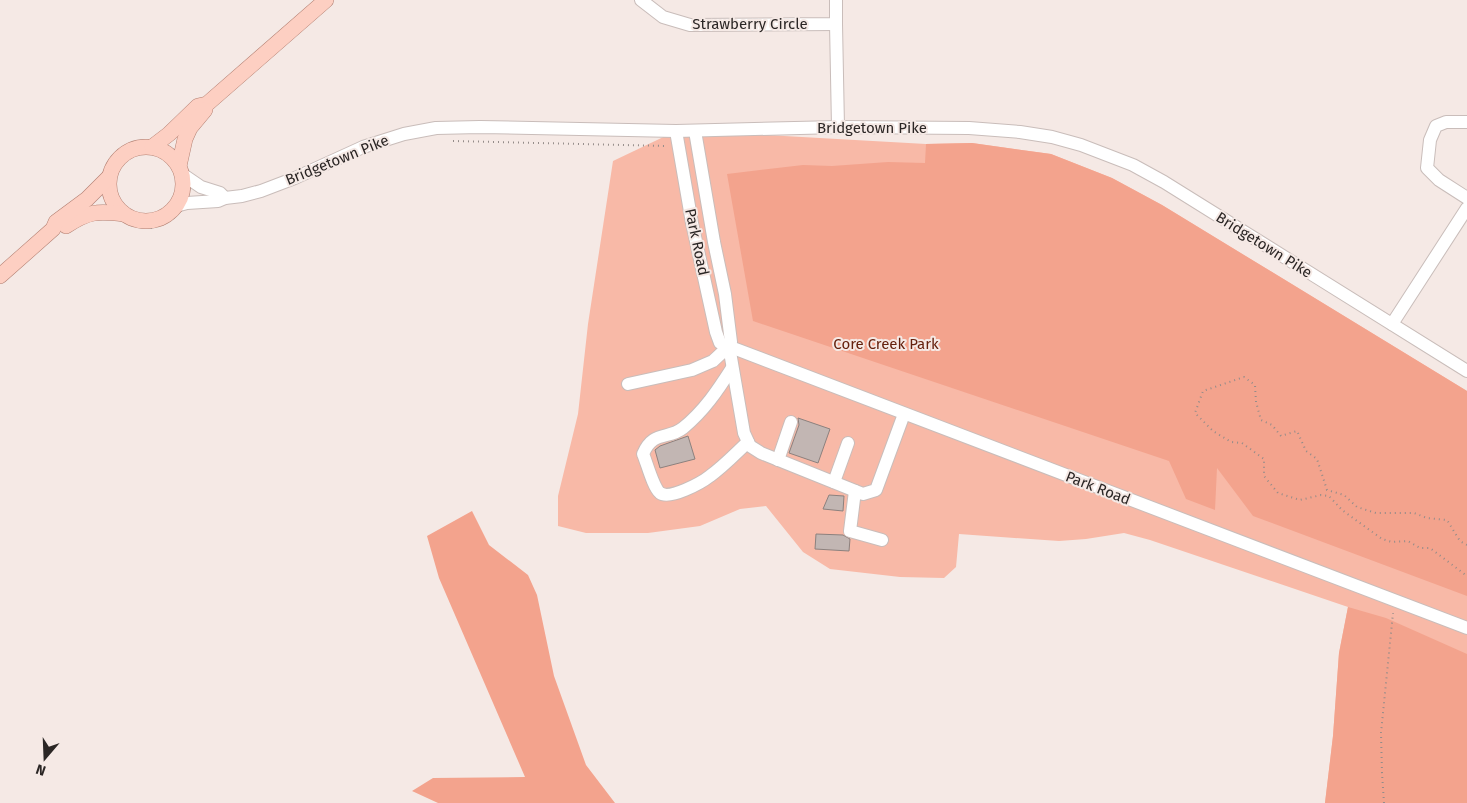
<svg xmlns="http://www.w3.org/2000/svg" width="1467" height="803" font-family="'Fira Sans',sans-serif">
	<rect width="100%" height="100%" fill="#f5e9e5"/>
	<path fill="#f8b9a7" d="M676,131H695L926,144L972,143L1051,154L1112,178L1162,205L1467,391V803H1325L1333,736L1339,653L1348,607L1150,540L1124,533L1086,539L1059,541L959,534L956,567L944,578L900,577L830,569L803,552L766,506L740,509L700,526L648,533H586L558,526V496L578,414L588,324L613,161Z"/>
	<g fill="#f3a38d">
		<path d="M972,143L1051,154L1112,178L1162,205L1467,391V596L1253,516L1217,468L1215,510L1186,499L1169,461L753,321L727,174L803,165L832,166L888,162L925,163L926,144Z"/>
		<path d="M472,511L489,545L528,575L537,595L554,676L586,765L615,803H438L412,791L433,778L525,777L439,578L427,536Z"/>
		<path d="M1348,607L1386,618L1467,654V803H1325L1333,736L1339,653Z"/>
	</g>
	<g fill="#c2b6b3" stroke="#8c817e">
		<path d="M798,418L830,429L818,463L789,453L799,425Z"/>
		<path d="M688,436L695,459L660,468L655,450L660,446Z"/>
		<path d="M829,495L844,496L843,511L823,509Z"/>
		<path d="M816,534L843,535L850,539L849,551L815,549Z"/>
	</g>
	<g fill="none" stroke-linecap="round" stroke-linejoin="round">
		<g stroke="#c9bdba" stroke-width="14">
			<g id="minor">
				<path d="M641,0L663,17L690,25L836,24V0"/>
				<path d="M836,24L838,127"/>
				<path d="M1467,122H1446L1436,126L1430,140L1427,168L1439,180L1467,198"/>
				<path d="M676,131L692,223L716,332L720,343L1467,628"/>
				<path d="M695,131L714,242L725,294L731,342L729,346L744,433L750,446L761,453L863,494L876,490L904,414"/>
				<path d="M182,174L201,187L220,193L225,198"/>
				<path d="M176,206L187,203L218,201L225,198L242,196L261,191L295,178L363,147L404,134L436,128L480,127L676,131L838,127L969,128L1020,132L1052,137L1081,145L1133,165L1164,182L1467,371"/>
				<path d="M1392,324L1467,208"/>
				<path d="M732,368C718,390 704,411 683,428C668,440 653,430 643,454C647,463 653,487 660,493C670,500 701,483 710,476C724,466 736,453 748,442"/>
				<path d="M628,384L692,370L713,361L729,346"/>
				<path d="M778,460L791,422"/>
				<path d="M834,482L848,443"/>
				<path d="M855,491L850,531L882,540"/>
			</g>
		</g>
		<g stroke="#b27f71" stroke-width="16">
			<g id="major">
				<circle cx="146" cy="184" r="37"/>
				<path d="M152,147L169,134L198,106L207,104L326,0"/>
				<path d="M179,166L185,139L190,128L205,110"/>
				<path d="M66,226C89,211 97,211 124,214"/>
				<path d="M0,276L53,229L56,222L87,199L109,177"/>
			</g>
		</g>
		<g stroke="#948c89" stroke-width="2" stroke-dasharray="1 4" stroke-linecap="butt">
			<path d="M453,141L666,146"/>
			<path d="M131,225L151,228L174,218"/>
			<path d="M1467,545L1460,541L1447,520L1427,518L1414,513H1376L1357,507L1344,495L1327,490L1317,459L1306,451L1297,431L1281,436L1272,425L1261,420L1256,402L1255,385L1244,377L1203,391L1195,413L1213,431L1231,442L1242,443L1264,459V476L1278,493L1300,500L1321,495L1329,496L1342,510L1382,539L1392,542L1408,541L1420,548H1430L1467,576"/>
			<path d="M1384,803L1382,773L1381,733L1393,613"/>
		</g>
		<use href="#minor" stroke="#fff" stroke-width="12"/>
		<use href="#major" stroke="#fdcfc2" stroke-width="15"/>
	</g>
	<g text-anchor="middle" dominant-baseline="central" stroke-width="4" stroke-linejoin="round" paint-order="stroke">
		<g font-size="15" fill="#2b2625" stroke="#f5e9e5">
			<text x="750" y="24">Strawberry Circle</text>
			<text x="872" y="128">Bridgetown Pike</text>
			<text transform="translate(337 160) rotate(-22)">Bridgetown Pike</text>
			<text transform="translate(697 242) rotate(78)">Park Road</text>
			<text transform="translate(1264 245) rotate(32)">Bridgetown Pike</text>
			<text transform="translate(1098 488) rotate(21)">Park Road</text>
		</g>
		<g font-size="15" fill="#66210d" stroke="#f5e9e5">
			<text x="886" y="344">Core Creek Park</text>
		</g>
	</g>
	<g transform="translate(45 758) rotate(199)" stroke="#f5e9e5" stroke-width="4" paint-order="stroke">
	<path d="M0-4L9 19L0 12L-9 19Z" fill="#2b2625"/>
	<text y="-8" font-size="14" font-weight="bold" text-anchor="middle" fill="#2b2625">N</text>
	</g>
</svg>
